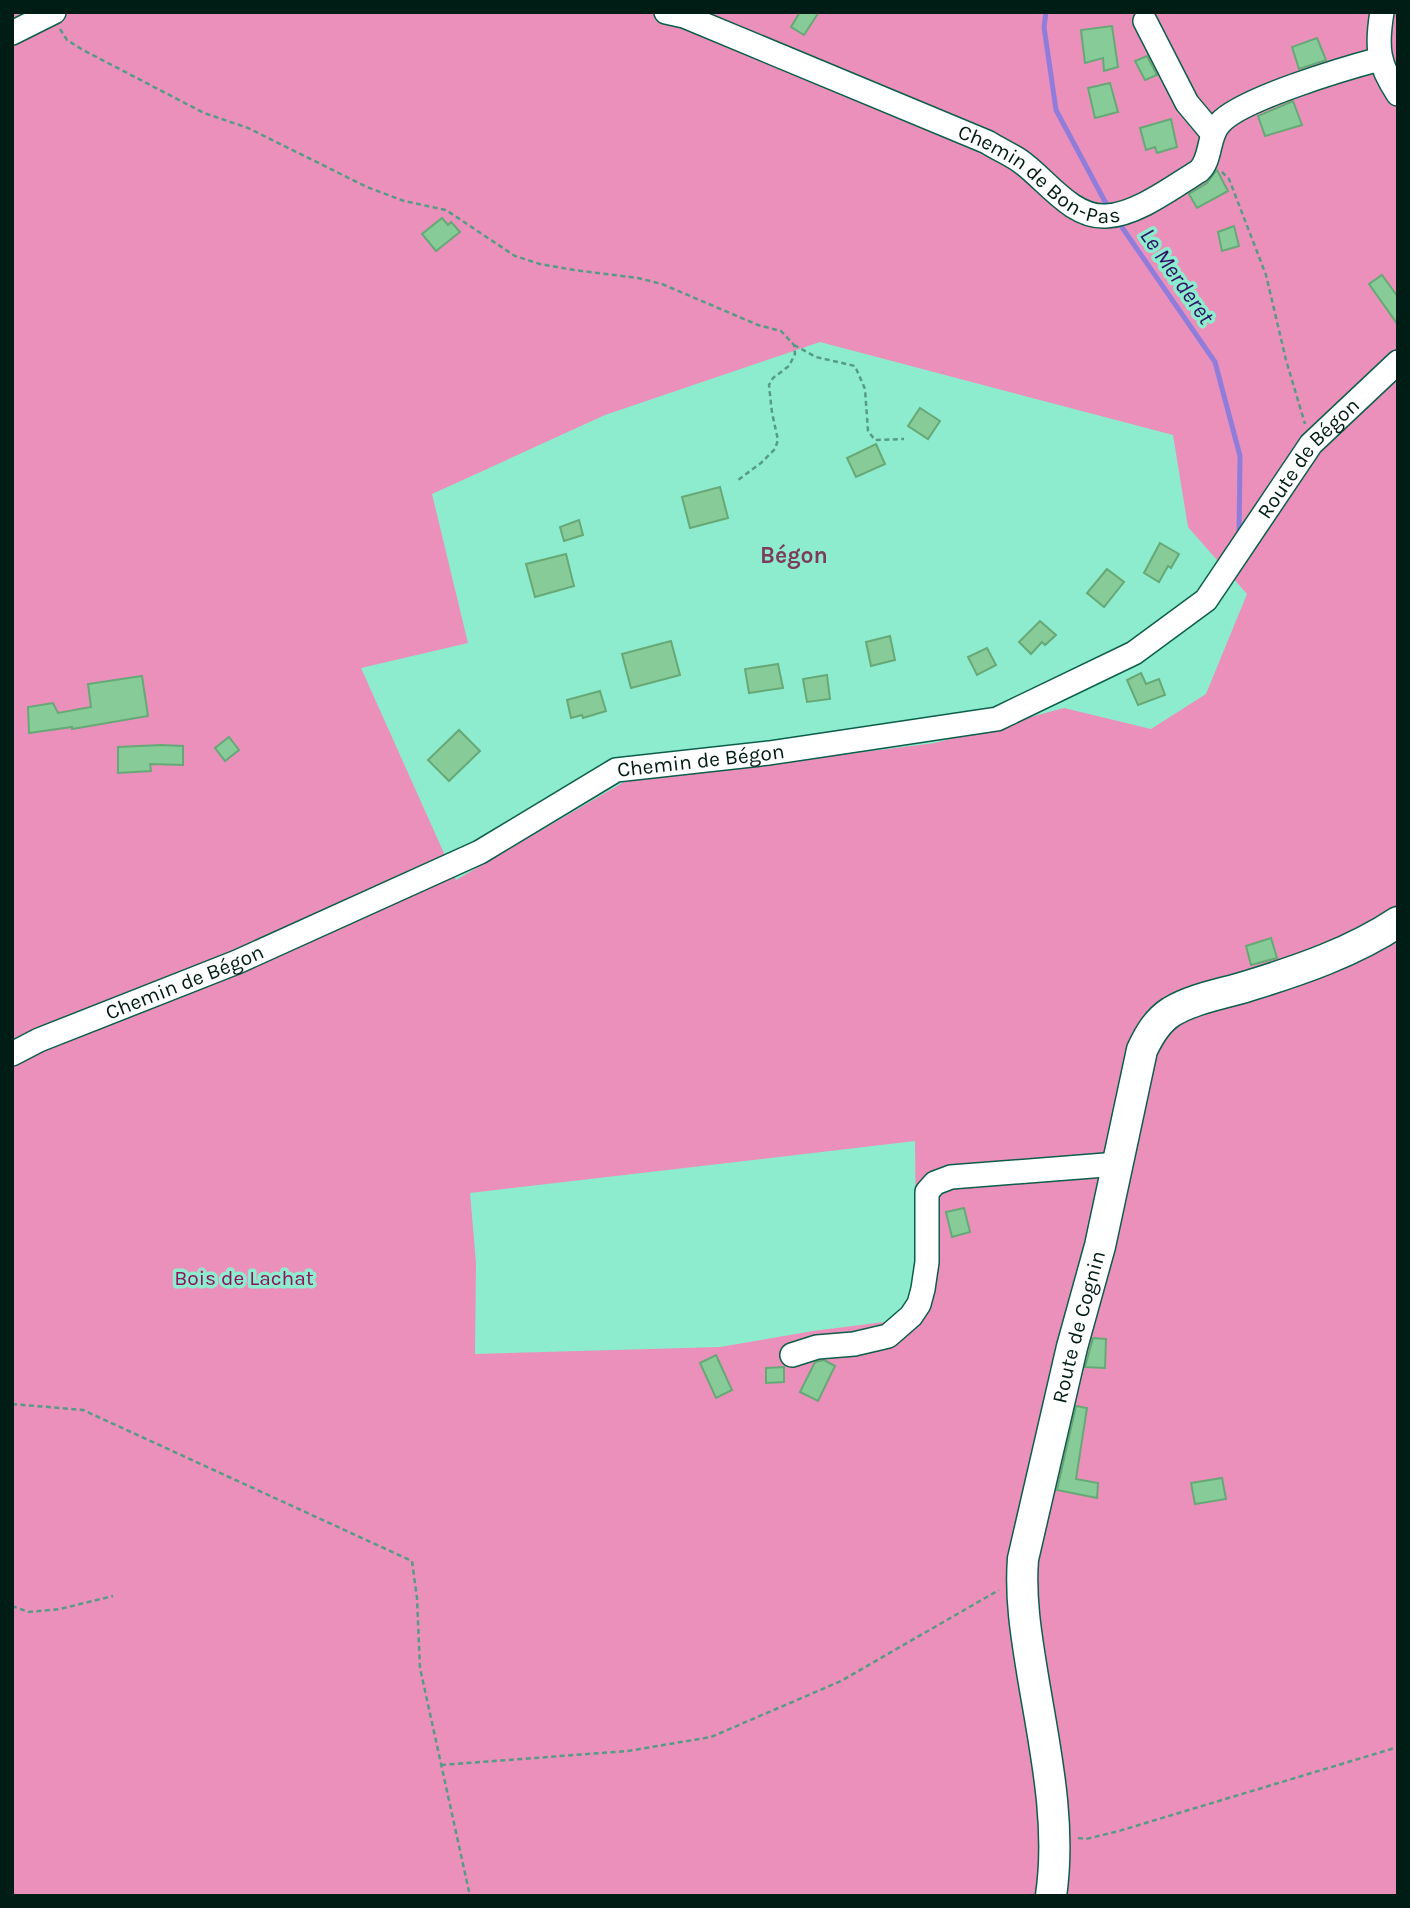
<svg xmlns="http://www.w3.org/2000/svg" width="1410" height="1908" font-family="Karla,sans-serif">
	<rect width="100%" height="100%" fill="#8deccd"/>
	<path fill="#eb90ba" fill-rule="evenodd" d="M12,12H1398V1896H12ZM820,342L1173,435L1188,527L1247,594L1206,694L1151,729L1064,708L935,743L624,782L456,880L361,668L468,643L432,494L605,415ZM915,1141L916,1249L910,1296L892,1321L813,1331L720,1347L475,1354L476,1263L470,1193Z"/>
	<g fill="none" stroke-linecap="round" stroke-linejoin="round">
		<g stroke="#907ddb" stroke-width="5">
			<path d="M1046,12L1044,27L1056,110L1109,209"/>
			<path d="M1117,220L1215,362L1240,456L1239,537"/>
		</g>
	</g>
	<g fill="#87cb98" stroke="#66a977" stroke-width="2">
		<path d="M800,12H819L804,35L791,27Z"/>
		<path d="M1112,26L1118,67L1104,71L1103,58L1085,63L1081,30Z"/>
		<path d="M1317,38L1326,60L1299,69L1292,47Z"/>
		<path d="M1147,56L1157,75L1145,80L1135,61Z"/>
		<path d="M1110,83L1118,112L1095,118L1088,88Z"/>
		<path d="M1293,101L1302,125L1265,136L1258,116Z"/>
		<path d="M1171,119L1177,147L1157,153L1155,147L1146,150L1140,128Z"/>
		<path d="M1217,170L1228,191L1197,208L1189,194L1207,183Z"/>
		<path d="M442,218L448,225L451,222L460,232L436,251L422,234Z"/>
		<path d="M1234,226L1239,246L1222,251L1218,232Z"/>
		<path d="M1382,275L1398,297V325L1369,284Z"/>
		<path d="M920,408L940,421L928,439L908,426Z"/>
		<path d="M876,444L885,464L856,477L847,458Z"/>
		<path d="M720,487L728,518L690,528L682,497Z"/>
		<path d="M579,520L583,535L564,541L560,527Z"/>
		<path d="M1160,543L1179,554L1171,568L1168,566L1159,582L1144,573Z"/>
		<path d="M566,554L574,586L535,597L526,564Z"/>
		<path d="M1107,569L1124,582L1104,607L1087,593Z"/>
		<path d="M1040,621L1056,635L1045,645L1042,642L1031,654L1019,642Z"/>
		<path d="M890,636L895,660L871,666L866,642Z"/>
		<path d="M671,641L680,675L631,688L622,654Z"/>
		<path d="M987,648L996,665L977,675L968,657Z"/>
		<path d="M778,664L783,688L749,693L745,669Z"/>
		<path d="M1141,673L1146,684L1159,679L1165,695L1138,705L1127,680Z"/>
		<path d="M827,675L830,699L807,702L803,679Z"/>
		<path d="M142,676L148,716L72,729V727L29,733L28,707L53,703L58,713L91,707L88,684Z"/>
		<path d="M600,691L606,711L583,718L582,715L571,718L567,700Z"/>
		<path d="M459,730L480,751L449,781L428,760Z"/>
		<path d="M229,737L239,750L225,761L215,748Z"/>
		<path d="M161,745L183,746V765L150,764L151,771L118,773V747Z"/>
		<path d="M1271,938L1277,958L1251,965L1246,946Z"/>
		<path d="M964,1208L970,1232L952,1237L946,1212Z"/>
		<path d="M1093,1338L1106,1339L1105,1368L1085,1367Z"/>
		<path d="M716,1355L732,1390L716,1398L700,1363Z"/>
		<path d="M824,1360L835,1366L818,1401L800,1392L815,1362Z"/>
		<path d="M784,1367V1382L766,1383V1368Z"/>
		<path d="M1076,1406L1087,1408L1076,1479L1098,1483L1097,1498L1057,1490Z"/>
		<path d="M1222,1478L1226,1499L1195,1504L1191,1483Z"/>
	</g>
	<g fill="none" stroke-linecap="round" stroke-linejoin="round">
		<g stroke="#0b5e4a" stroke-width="26">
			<g id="minor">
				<path id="s1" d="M666,12L684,16L987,142C998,149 1010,154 1020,161C1046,179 1071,218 1106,216C1136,215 1173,187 1199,171C1212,159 1207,137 1220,123C1241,99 1346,68 1380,59"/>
				<path d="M1382,12C1376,48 1378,64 1398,94"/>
				<path d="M1145,21L1187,103L1213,134"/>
				<path d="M12,33L54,12"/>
				<path id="s2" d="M12,1054L39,1040L237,962L480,852L616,770L769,753L997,719L1134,653L1206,600L1311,444L1398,362"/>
				<path d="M792,1355L817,1347L854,1344L888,1336L911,1316L919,1304L923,1289L927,1262V1192L935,1183L951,1177L1118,1164"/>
			</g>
		</g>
		<g stroke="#0b5e4a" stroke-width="33">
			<g id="major">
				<path id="s3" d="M1051,1896C1062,1821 1044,1745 1032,1671C1026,1634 1020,1597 1023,1559L1072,1347L1100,1246L1142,1050C1149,1035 1157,1021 1171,1012C1194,998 1223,994 1248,986C1300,970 1353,952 1398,922"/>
			</g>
		</g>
		<g stroke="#569b85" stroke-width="2.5" stroke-dasharray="5 3.5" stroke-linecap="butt">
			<path d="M60,29L67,40L83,50L204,113L248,128L367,187L404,201L446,210L515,256L540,264L574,270L638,278L662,284L758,325L781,331L794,345L795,354L789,366L773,378L769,385L772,413L778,440L775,449L761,463L738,480"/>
			<path d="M1222,172L1229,179L1266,275L1286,360L1305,424"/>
			<path d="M794,345L816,357L855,366L865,389L868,431L875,440L904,439"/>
			<path d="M12,1404L83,1410L412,1561L417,1598L420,1668L470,1896"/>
			<path d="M12,1606L29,1612L60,1609L113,1596"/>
			<path d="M441,1765L628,1751L711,1737L841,1681L999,1590"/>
			<path d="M1078,1838L1086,1839L1119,1831L1398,1747"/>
		</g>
		<use href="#minor" stroke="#fff" stroke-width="23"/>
		<use href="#major" stroke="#fff" stroke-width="30"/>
	</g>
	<g text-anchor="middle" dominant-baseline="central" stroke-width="7" stroke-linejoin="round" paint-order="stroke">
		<g font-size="21" fill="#001d15" stroke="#8deccd">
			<text stroke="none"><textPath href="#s1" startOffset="410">Chemin de Bon-Pas</textPath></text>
			<text stroke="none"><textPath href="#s2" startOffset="1470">Route de Bégon</textPath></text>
			<text stroke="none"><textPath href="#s2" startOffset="754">Chemin de Bégon</textPath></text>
			<text stroke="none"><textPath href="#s2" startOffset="187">Chemin de Bégon</textPath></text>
			<text stroke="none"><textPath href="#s3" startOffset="578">Route de Cognin</textPath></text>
		</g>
		<g font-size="21" fill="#8d125b" stroke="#8deccd">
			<text x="244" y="1278">Bois de Lachat</text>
		</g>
		<g font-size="23" font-style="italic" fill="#2e1165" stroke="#8deccd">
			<text transform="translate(1177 276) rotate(55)">Le Merderet</text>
		</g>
		<g font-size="23" font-weight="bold" fill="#7e3c5c" stroke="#8deccd">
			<text x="794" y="555">Bégon</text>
		</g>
	</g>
	<rect width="1410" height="1908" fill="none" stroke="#001d15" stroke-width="28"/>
</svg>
